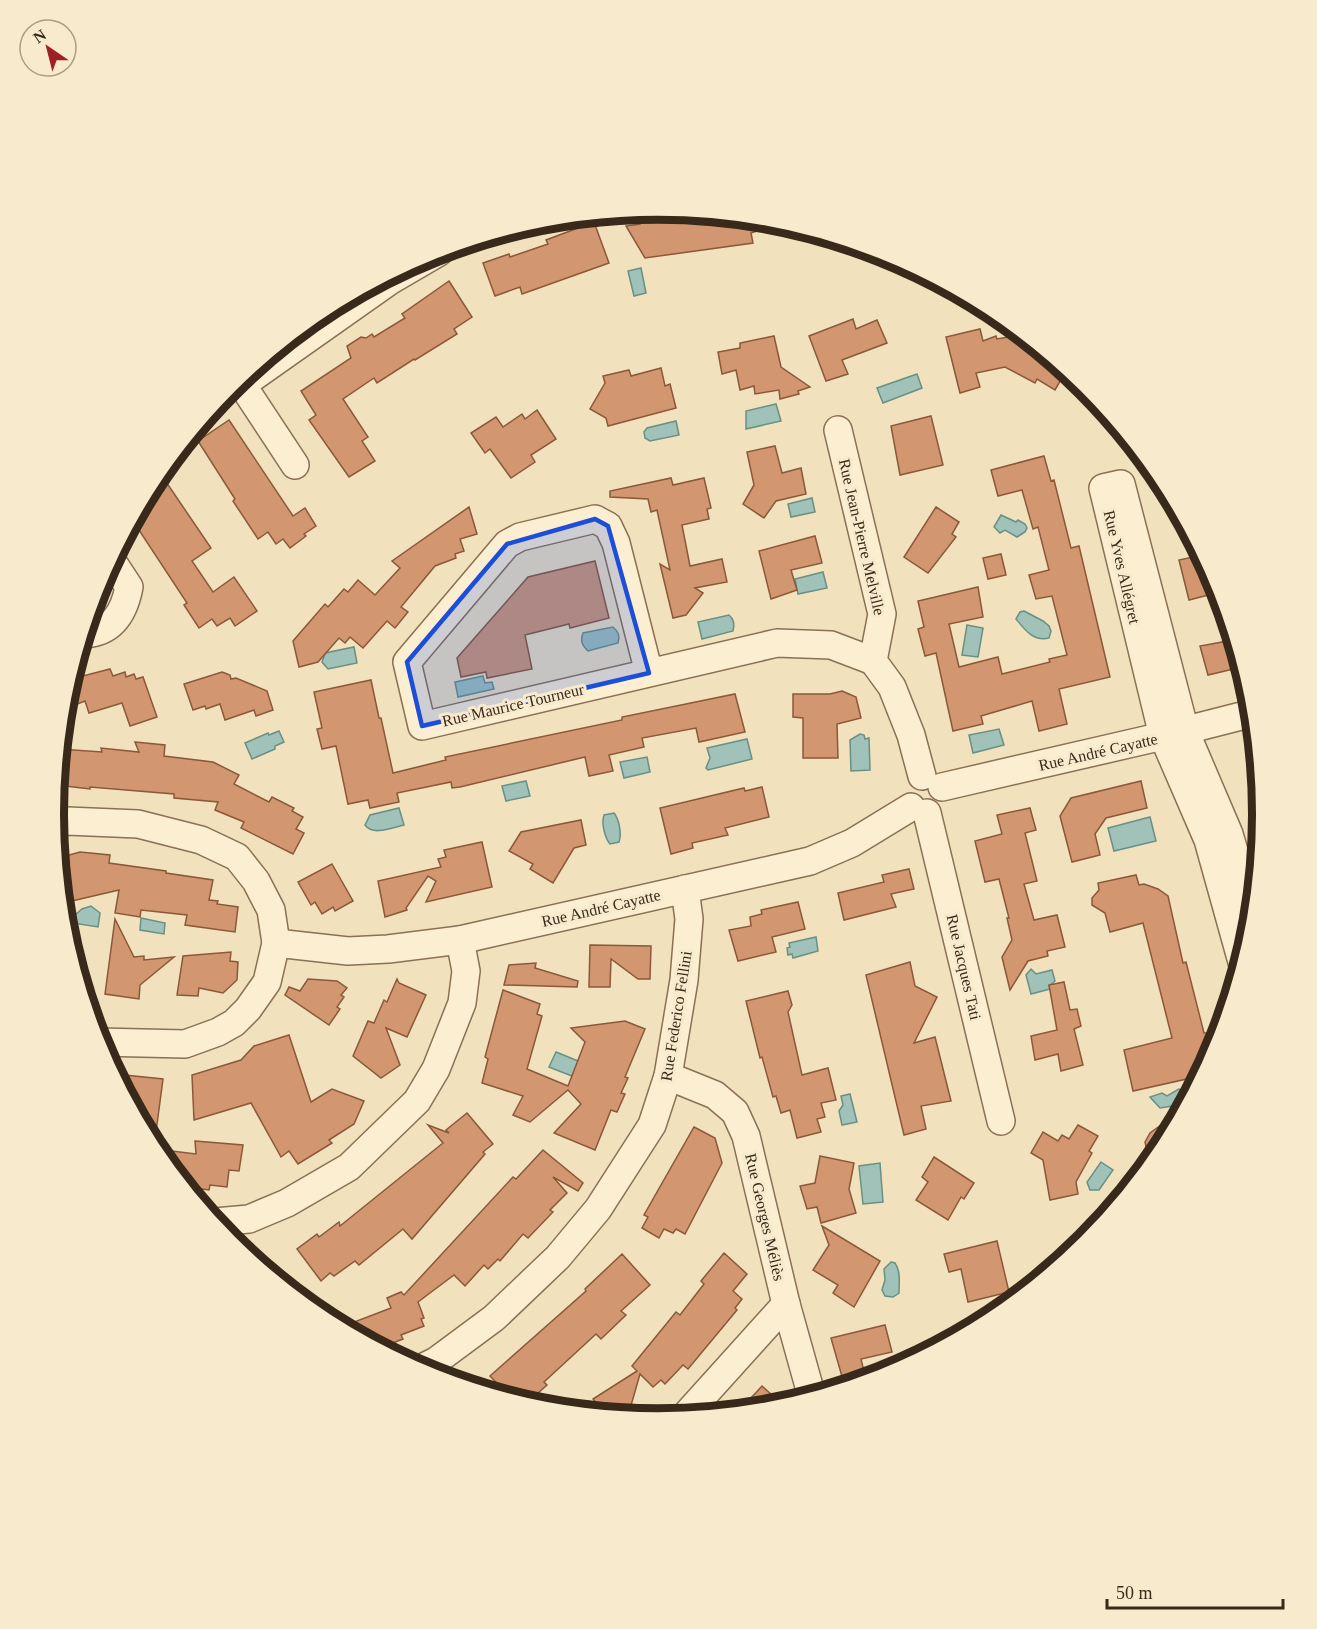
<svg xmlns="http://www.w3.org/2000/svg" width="1317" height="1629" font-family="'Times New Roman',serif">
	<rect width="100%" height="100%" fill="#f1e1bd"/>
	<g fill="#a1c2b8" stroke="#689085" stroke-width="1.5">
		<path d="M641,268L646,293L634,296L628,271Z"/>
		<path d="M917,374L922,388L883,403L877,388Z"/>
		<path d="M776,404L781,421L746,429V411Z"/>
		<path d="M676,421L679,435L650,441L645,438L644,432L647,428Z"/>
		<path d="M812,498L815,512L791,517L788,504Z"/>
		<path d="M1001,515L1016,522L1018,520L1025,524L1027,528L1025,532L1017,537L1005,530L1000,533L994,527Z"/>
		<path d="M823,572L827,588L798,594L795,579Z"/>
		<path d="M1024,611L1043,621L1049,626L1051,631L1049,638C1034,642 1025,630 1016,619L1020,612Z"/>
		<path d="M729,615C734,619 735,624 733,631L702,639L698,622Z"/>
		<path d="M967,625L983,628L978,657L962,655Z"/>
		<path d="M613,627C619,632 620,636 618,643L588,651C582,645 580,641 583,633Z"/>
		<path d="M354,647L357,663L328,669L322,662L325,653Z"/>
		<path d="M483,676L485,683L492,682L494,689L458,697L455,682Z"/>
		<path d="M999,729L1004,745L973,753L969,735Z"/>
		<path d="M279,731L284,742L275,746V749L252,759L245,743L268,733L269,735Z"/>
		<path d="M860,734L864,735L865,739L869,738L870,770L851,771L850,740Z"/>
		<path d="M747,739L752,759L708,770L706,768L710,758L707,748Z"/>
		<path d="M647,757L650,772L624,778L620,762Z"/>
		<path d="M526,781L530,796L506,801L502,786Z"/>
		<path d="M399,808L404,825C391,828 373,836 365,825L370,815Z"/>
		<path d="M614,813C619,819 622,834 619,842L610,844C605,838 601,823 604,815Z"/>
		<path d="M1150,817L1156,841L1114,851L1108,828Z"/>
		<path d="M91,906L100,913L98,927L66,922L68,913L75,915L82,909Z"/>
		<path d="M141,918L165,923L164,934L140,930Z"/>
		<path d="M816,937L818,951L793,958L792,954L788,955L787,948L790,947L789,943Z"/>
		<path d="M1031,969L1036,974L1052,970L1055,981L1049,986L1050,989L1031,994L1026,975Z"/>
		<path d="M556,1052L583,1063L577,1078L549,1067Z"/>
		<path d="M1179,1089L1186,1096L1185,1104L1160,1108L1150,1097L1162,1093L1167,1096Z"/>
		<path d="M850,1094L857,1122L842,1125L839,1111L843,1105L841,1096Z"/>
		<path d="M1101,1162L1113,1170L1099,1190H1090L1087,1182Z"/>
		<path d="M880,1163L883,1202L863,1204L859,1166Z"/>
		<path d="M891,1262L895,1263C901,1272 899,1282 899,1293L893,1297L885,1296L882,1290L885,1280L884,1269Z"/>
	</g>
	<g fill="#d29770" stroke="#8b5839" stroke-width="1.5">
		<path d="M666,211L777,222L782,223L751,233L753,243L645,258L626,226L640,224L639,217L666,214Z"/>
		<path d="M594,222L609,263L522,294L520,287L495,296L483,263L509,254L510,257L548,244L546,240Z"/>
		<path d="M449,281L472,317L454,329L457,334L415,360L414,359L377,383L374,378L343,399L368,437L362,441L375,461L349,477L309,420L316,415L301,391L351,358L347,346L361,337L366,338L372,334L374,337L405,318L402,314Z"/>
		<path d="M853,319L856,329L877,320L887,343L842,360L848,374L826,381L809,336Z"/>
		<path d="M980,329L983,341L996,336L997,339L1008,337L1031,349L1034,344L1066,371L1055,390L1037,379L1035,383L1005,367L976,373L980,387L960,393L946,337Z"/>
		<path d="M774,336L781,367L810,387L798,391L799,394L780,399L779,390L755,394L754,386L740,390L736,370L722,374L718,352L740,348V343Z"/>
		<path d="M661,368L665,386L670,384L676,408L608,426L606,418L590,409L605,383L603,376L629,370L631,376Z"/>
		<path d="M537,410L556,439L531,455L535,462L511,478L490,449L485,453L471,433L496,417L503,427L522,414L525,419Z"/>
		<path d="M931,416L943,465L900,475L891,426Z"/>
		<path d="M229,420L293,516L305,508L316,526L304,534L306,536L290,548L283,539L276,544L268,532L258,539L233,501L235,499L198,441Z"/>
		<path d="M775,446L782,473L801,468L806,494L776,501L764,518L743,504L754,485L747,452Z"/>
		<path d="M1044,456L1051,481L1054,480L1071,548L1079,546L1110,677L1059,689L1067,724L1039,731L1032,701L981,716L983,724L953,731L936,653L925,656L918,629L924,627L918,601L978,587L983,617L949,624L959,667L998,657L1002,674L1050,662L1049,659L1067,655L1052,596L1036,599L1029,575L1049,570L1038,527L1033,529L1022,490L998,496L991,470Z"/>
		<path d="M160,473L211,548L192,561L213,592L234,577L257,611L235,626L230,618L217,626L212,619L199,628L184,605L187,603L133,521Z"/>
		<path d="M671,478L673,485L704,478L711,508L707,509L709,519L682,525L690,566L722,559L727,582L695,588L703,593L686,615L673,618L660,564L670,570L657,510L651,512L648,499L610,497V491Z"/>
		<path d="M469,507L477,534L460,539L464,551L455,554L456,558L435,566L401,607L408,612L395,628L387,621L363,648L350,637L345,643L339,638L318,662L299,667L293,641L325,604L328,607L344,589L348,592L358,580L375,595L400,568L392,561Z"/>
		<path d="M936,507L959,522L952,534L956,537L928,573L904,557Z"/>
		<path d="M815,536L822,563L791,570L797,590L771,599L759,551Z"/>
		<path d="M1001,554L1006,575L988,579L983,558Z"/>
		<path d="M1202,555L1220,592L1189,600L1179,560Z"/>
		<path d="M595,561L609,618L570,628L569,624L525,635L532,669L487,678L486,672L461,677L457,658L528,577Z"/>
		<path d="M1231,628L1242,667L1208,675L1200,646L1222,642Z"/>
		<path d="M110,669L113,676L125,672L126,677L134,674L136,679L143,677L157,717L130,726L122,703L89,713L85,701L64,709L71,679Z"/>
		<path d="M222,672L230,675L231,679L236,678L267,691L273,710L256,716L254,710L225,720L220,704L206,709L205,706L193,710L184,684Z"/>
		<path d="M371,680L379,718H381L393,773L446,760L445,757L622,720V717L735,694L745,732L699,742L696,728L642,738L644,747L609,755L613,771L589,776L585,757L460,787L452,788L451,782L397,793L399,802L370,808L368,800L348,804L336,746L322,749L317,729L322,728L314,692Z"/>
		<path d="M842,691L856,697L861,718L837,724L838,758H803V718L793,717V694H830Z"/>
		<path d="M135,742L165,745L164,756L213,762L239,775L234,784L269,802L272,797L294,808L292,811L303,817L296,829L304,833L293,854L241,828L244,822L215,810L218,802L174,798V794L90,787V789L57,785L60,749L102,752L101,748L139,752Z"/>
		<path d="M1141,781L1147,808L1106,818L1095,834L1100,855L1072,862L1060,816L1071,798Z"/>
		<path d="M762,787L769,817L725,828L728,835L692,843L693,848L671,854L660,808L744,788L745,791Z"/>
		<path d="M1030,808L1036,830L1025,833L1037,881L1024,884L1034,920L1057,915L1065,947L1047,951L1048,956L1028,961L1010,990L1002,957L1012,940L1007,918H1009L999,879L985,882L975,841L1002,834L997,815Z"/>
		<path d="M581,820L586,845L574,848L553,883L530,869L533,864L509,851L521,832Z"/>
		<path d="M482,842L492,887L426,902L436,881L428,876L406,908L407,910L385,917L378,881L441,867L438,859L446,857L444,850Z"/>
		<path d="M80,852L110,855L109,863L166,871V873L213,880L209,900L218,901L217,904L238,907L235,932L185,925L187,915L141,910L140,917L115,913L119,890L63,903L58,858Z"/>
		<path d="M332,864L353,901L335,911L333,907L322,914L315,902L311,905L298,882Z"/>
		<path d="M909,869L914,889L891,894L896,907L844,920L838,893L884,882L882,875Z"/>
		<path d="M1136,875L1139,885L1144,884L1158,889L1168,896L1183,963L1186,962L1204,1033H1214L1217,1043V1046L1191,1095L1187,1079L1133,1091L1124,1050L1172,1038L1143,923L1110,932L1105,913L1092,905V898L1099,890L1098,883Z"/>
		<path d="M798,902L805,929L772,937L776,952L738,961L729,930L751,926L750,917L762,914L761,910Z"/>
		<path d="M115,919L134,957L144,956V960L174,957L140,985L139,999L105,994Z"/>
		<path d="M590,945L651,946L650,979H638L611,959L610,987H589Z"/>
		<path d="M231,952L230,961L238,962L237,980L223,993L199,988L198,996L177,995L183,956Z"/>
		<path d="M910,962L915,986L937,997L914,1043L935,1037L951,1101L921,1106L926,1129L904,1135L866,975Z"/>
		<path d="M536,963L535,968L578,981L577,987L504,985L509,965Z"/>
		<path d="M308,979L337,981L347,988L341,995L344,997L337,1007L340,1009L329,1025L285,995L289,987L300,991Z"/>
		<path d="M397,979L399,983L426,995L407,1037L386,1028L400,1065L381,1078L353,1056L368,1021L374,1023L384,1000L387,1002Z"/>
		<path d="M1064,982L1070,1010L1077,1009L1081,1026L1074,1029L1083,1065L1061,1071L1058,1054L1035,1060L1031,1036L1057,1030L1049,985Z"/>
		<path d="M503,990L540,1004L537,1014L542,1016L527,1069L568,1086L585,1042L571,1028L625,1021L645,1029L625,1077L628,1078L621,1093L625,1094L617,1112L611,1110L595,1150L554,1133L581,1104L568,1090L530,1122L513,1115L523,1096L482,1083L488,1059L485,1057Z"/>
		<path d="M788,991L792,1005L788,1012L802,1075L828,1068L836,1100L821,1103L825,1117L817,1119L821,1132L797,1138L790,1110L781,1113L776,1096L773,1097L762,1057L760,1058L746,1001Z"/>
		<path d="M289,1035L311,1102L332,1089L364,1101L354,1124L329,1140L332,1143L298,1164L289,1151L281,1157L251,1103L194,1120L192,1075L241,1060L254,1046Z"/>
		<path d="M115,1074L163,1079L154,1147L121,1084Z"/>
		<path d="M1183,1109L1161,1151L1150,1164L1145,1142L1150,1133Z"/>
		<path d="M467,1113L493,1144L483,1152L485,1154L412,1239L403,1229L359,1265L355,1261L334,1276L330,1273L321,1281L297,1249L317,1234L319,1237L339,1222L340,1226L443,1143L428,1125L449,1133L446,1130Z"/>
		<path d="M1078,1125L1098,1136L1089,1151L1092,1153L1076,1182L1078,1194L1050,1200L1043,1160L1031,1153L1043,1132L1058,1141L1062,1135L1069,1139Z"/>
		<path d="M694,1127L715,1138L722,1163L685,1234L676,1229L673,1233L664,1229L659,1238L642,1228L648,1217L644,1215Z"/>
		<path d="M195,1141L243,1145L239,1171L229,1170L227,1187L210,1185L209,1190L186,1187L155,1149L196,1154Z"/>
		<path d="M543,1150L583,1183L578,1191L553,1177L567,1193L550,1210L553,1212L528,1238L523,1234L500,1261L498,1259L488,1269L484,1265L465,1286L454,1275L418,1302L424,1318L421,1319L424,1326L401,1335L403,1339L380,1348L341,1327L391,1308L387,1298L401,1292L404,1295L513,1177L516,1179Z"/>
		<path d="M820,1156L854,1163L849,1189L856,1213L821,1223L817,1207L807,1209L800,1186L815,1183Z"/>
		<path d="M934,1157L974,1183L964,1199L961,1197L948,1220L916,1200L928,1182L922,1177Z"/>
		<path d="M822,1226L880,1261L854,1307L833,1293L838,1285L813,1270L829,1245Z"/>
		<path d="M997,1241L1009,1292L968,1302L961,1269L949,1272L944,1254Z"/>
		<path d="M724,1253L747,1274L733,1291L742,1299L735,1308L737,1310L688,1369L683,1365L665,1384L661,1380L653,1387L640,1374L628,1416L585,1412L596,1403L593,1399L637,1371L632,1366L676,1312L680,1315L704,1284L701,1281Z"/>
		<path d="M622,1254L650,1285L621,1311L626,1315L601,1339L596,1334L544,1382L547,1385L528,1402L511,1398L490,1376L586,1291L585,1289Z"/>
		<path d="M885,1325L892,1352L861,1359L866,1380L845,1387L831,1338Z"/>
		<path d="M762,1386L783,1405L739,1411Z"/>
	</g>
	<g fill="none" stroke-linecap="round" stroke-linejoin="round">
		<g stroke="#8a7055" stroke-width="30">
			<g id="minor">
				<path d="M239,380L295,465"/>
				<path d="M242,385L391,280L439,252"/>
				<path d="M838,430L882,614L873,661L892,687L911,735L922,776"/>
				<path d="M85,634C112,632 124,613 129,587L112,561"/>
				<path d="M649,673L616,543L608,526L595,519L520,537L507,544L407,662L422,726L777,643L831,645L873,661"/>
				<path d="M942,787L1163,736L1253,713"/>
				<path d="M927,813L1001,1121"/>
				<path d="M55,823L67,821L138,824L201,840L237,857L256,881L271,910L276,943L267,982L248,1009L234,1023L218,1032L185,1044L99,1042"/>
				<path d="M276,943L348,951L388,949L460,940L810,861L852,843L911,807"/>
				<path d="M1242,962L1208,840L1163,736L1103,488L1121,484L1185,731L1229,834L1253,917"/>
				<path d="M668,1076L715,1095L735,1112L746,1136L786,1304L812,1397"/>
				<path d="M215,1222L249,1219L287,1203L349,1167L417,1101L436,1069L462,1003L466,971L460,940"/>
				<path d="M420,1369L436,1361L494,1318L558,1257L598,1209L652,1125L668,1076L684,980L689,919L685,889"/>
				<path d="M685,1416L786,1304"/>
			</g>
		</g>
		<use href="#minor" stroke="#fbeed1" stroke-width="27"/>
	</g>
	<path fill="#1d4ed8" fill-opacity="0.2" stroke="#1d4ed8" stroke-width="4.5" stroke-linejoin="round" d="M595,519L608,526L649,673L422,726L407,662L507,544Z"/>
	<g text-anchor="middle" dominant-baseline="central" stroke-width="6" stroke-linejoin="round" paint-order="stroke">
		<g font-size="16" fill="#38291b" stroke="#f8ebcd">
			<text transform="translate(862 537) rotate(77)">Rue Jean-Pierre Melville</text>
			<text transform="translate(1122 567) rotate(77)">Rue Yves Allégret</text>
			<text transform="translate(513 705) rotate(-13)">Rue Maurice Tourneur</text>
			<text transform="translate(1098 752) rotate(-13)">Rue André Cayatte</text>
			<text transform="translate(601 908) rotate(-13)">Rue André Cayatte</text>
			<text transform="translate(964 967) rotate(77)">Rue Jacques Tati</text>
			<text transform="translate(676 1016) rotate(-81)">Rue Federico Fellini</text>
			<text transform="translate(765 1217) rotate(77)">Rue Georges Méliès</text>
		</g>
	</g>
	<path d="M0 0H1317V1629H0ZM64 814a594 594 0 1 1 1188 0a594 594 0 1 1-1188 0Z" fill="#f8ebcd" fill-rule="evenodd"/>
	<path fill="none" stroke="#38291b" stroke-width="8" d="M64 814a594 594 0 1 1 1188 0a594 594 0 1 1-1188 0Z"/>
	<g transform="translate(48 48) rotate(325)"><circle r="28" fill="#f8ebcd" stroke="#ab9d86" stroke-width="1.5"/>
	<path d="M0-4.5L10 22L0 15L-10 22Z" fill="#9d2124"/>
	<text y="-9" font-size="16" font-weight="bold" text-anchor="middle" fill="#38291b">N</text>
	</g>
	<path d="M1107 1599v9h176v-9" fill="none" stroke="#38291b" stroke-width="3"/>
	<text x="1116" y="1599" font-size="18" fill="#38291b" stroke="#f8ebcd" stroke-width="4.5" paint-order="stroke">50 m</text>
</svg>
